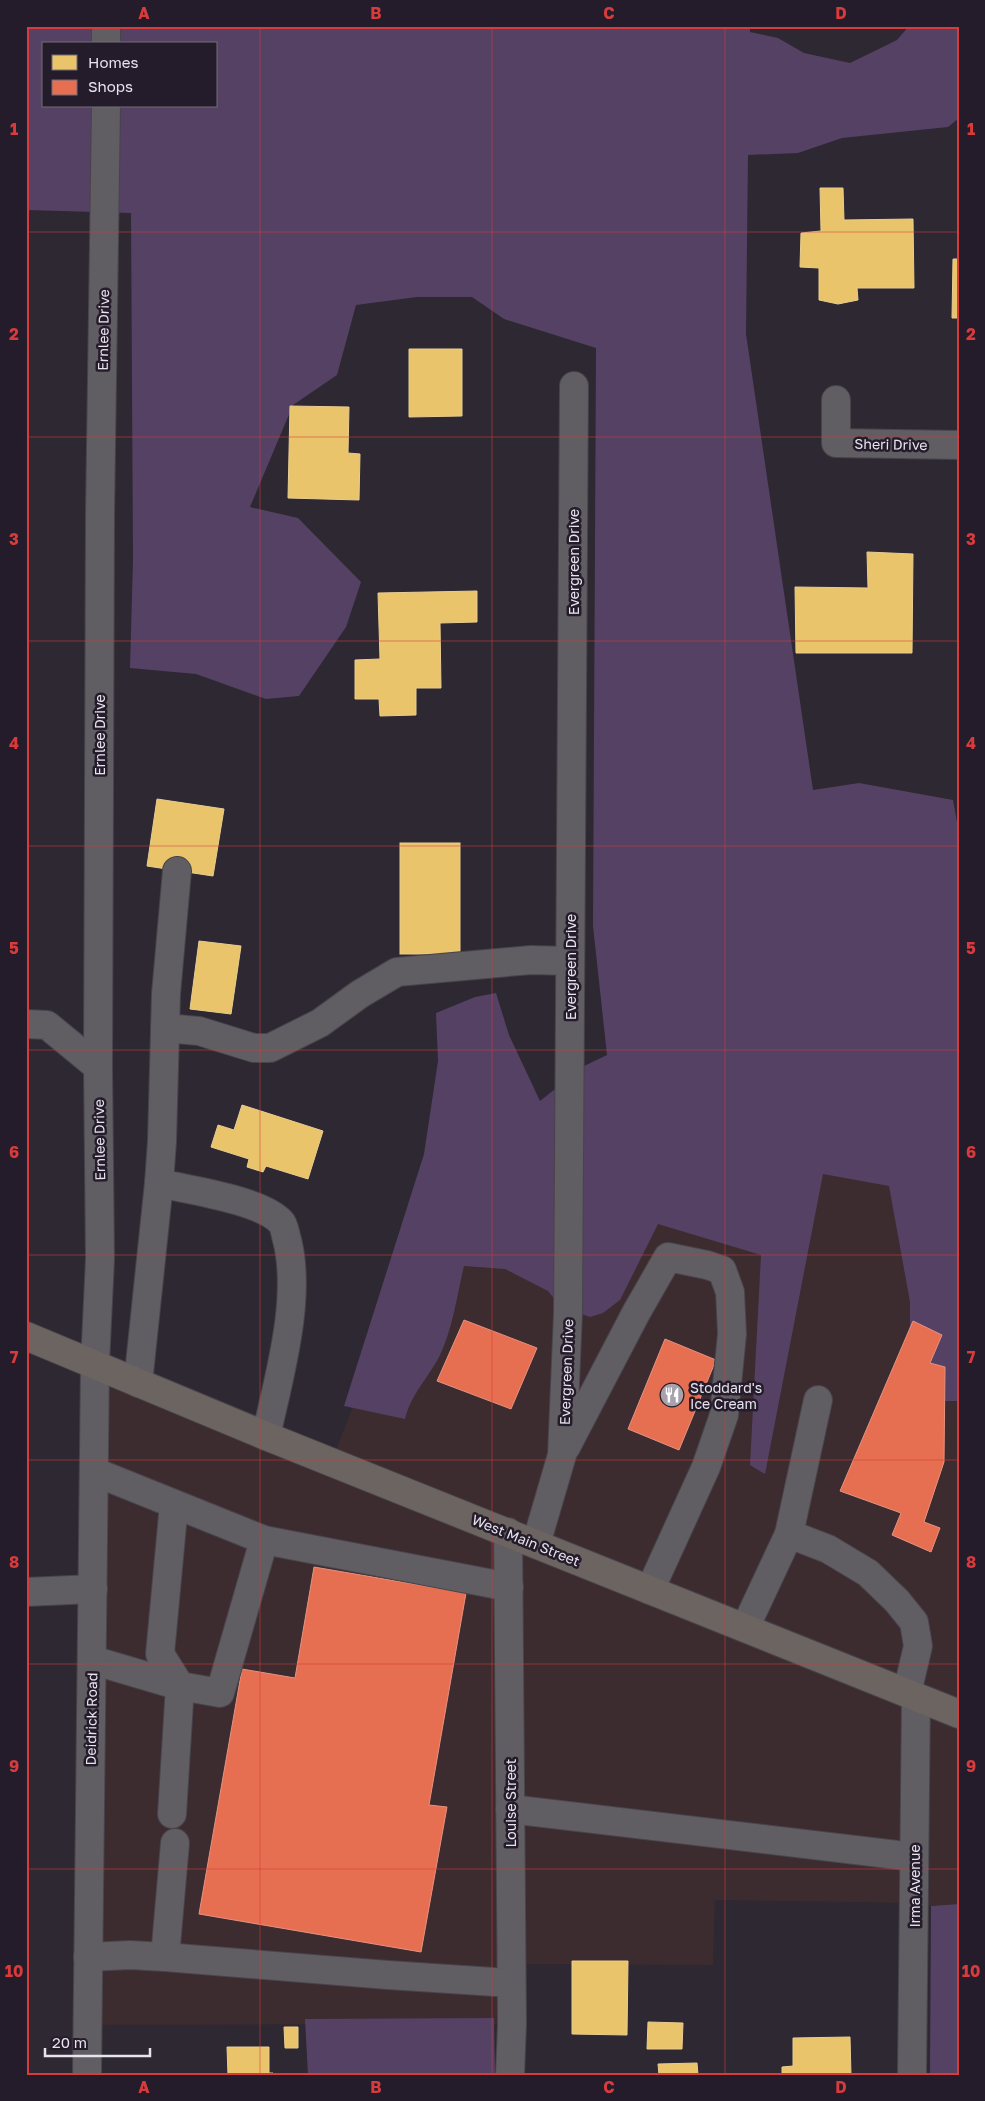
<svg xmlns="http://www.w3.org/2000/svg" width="985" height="2101" font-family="'Golos Text',sans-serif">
	<rect width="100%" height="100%" fill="#2d2832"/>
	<path fill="#3c2b2f" d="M908,1097L959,1290V1904L931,1906L913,1903L715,1900L713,1965L511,1964L512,2024L87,2025L95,1364L331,1462L352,1409L439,1102Z"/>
	<g fill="#554164" fill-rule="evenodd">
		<path d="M26,26H750V32L778,38L804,53L850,63L897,40L909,26H959V118L948,127L842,138L798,153L748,155L746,334L813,790L859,783L953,800L959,833V1401H945V1367L930,1363L942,1335L913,1322L910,1328V1302L889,1186L823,1174L765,1474L750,1465L761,1255L658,1224L620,1300L603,1313L590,1317L560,1306L548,1291L505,1269L464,1266C457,1295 453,1328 440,1355C428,1379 412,1392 405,1419L344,1406L424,1154L438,1061L436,1013L475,997L496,993L509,1035L540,1101L584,1066L607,1055L593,926L596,348L504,319L472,297H417L356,305L337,375L293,405L250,507L298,518L361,582L346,627L299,696L266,699L196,674L130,668L133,560L131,213L26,210ZM44,44H216V106H44Z"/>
		<path d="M959,1904V2075H930L931,1906Z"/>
		<path d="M494,2018L495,2075H308L305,2019Z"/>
	</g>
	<g fill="#e9c46a" stroke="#e9cd91">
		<path d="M820,188H843L844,220L913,219L914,288H857L858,300L838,304L819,300V268L800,267L801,233L821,231Z"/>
		<path d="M953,259H959V318H952Z"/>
		<path d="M409,349H462V416L409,417Z"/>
		<path d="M290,406L349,407L348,453L360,454L359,500L288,498Z"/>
		<path d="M867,552L913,554L912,653H796L795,587L868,588Z"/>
		<path d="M477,591V622L440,623L441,688H416V715L380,716L379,699H355V660L380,659L378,593Z"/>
		<path d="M157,799L224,809L213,876L147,866Z"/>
		<rect x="400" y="843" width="60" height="111"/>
		<path d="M199,941L241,946L231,1014L190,1009Z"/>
		<path d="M242,1105L323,1131L308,1179L266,1166L263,1172L247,1167L249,1159L211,1147L218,1125L234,1130Z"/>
		<path d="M572,1961H628L627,2035L572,2034Z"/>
		<path d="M648,2022L683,2023L682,2049H647Z"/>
		<path d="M284,2027H298V2048H285Z"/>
		<path d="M850,2037L851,2075H782V2067L793,2066V2038Z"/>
		<path d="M227,2047H269V2073H273V2075H228Z"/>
		<path d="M697,2063L698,2075H659L658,2064Z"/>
	</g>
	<g fill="#e76f51" stroke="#e79280">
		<path d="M464,1320L537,1348L511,1409L437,1381Z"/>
		<path d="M913,1321L942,1335L930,1363L945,1367L944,1462L924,1522L940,1528L931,1552L892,1535L901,1513L840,1491Z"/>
		<path d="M665,1339L716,1360L679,1450L628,1429Z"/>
		<path d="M314,1567L466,1593L429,1805L447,1807L421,1952L199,1914L242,1669L295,1678Z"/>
	</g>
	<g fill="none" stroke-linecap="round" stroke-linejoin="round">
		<g stroke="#48444b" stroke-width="30">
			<g id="minor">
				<path d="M106,44V26"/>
				<path d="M836,400V443L959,445"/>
				<path d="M26,1024L47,1025L98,1067"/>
				<path d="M165,1028L199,1031L254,1048H270L320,1023L360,994L397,972L531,960L570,961"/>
				<path d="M159,1183C189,1190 261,1200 281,1222C284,1225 285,1232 286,1236C303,1295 279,1377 266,1436"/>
				<path d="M138,1383L159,1183L162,1141L166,994L177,871"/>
				<path d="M566,1447L636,1313L668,1257L707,1265L722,1270L730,1292L732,1334L724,1415L706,1467L650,1590"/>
				<path d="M95,1472L264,1540L509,1587"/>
				<path d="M508,1532L512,2024L510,2075"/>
				<path d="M789,1534L828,1549L868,1573L897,1601L914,1622L918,1646L907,1693"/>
				<path d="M536,1544L562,1455L568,1313L574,386"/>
				<path d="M26,1592L93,1589"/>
				<path d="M745,1628L789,1534L818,1400"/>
				<path d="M92,1660L180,1686L220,1693L264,1540"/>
				<path d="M510,1809L914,1857"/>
				<path d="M172,1814L180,1686L160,1654L174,1504"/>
				<path d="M88,1957L130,1955L165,1957L388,1975L511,1983"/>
				<path d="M165,1957L175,1843"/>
				<path d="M87,2075L95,1364L100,1259L98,1067L100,515L106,106"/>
				<path d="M912,2075L916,1697"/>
			</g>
		</g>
		<g stroke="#48444b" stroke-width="30">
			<path id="major" d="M26,1336L266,1436L959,1714"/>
		</g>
		<use href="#minor" stroke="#605d63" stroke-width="28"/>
		<use href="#major" stroke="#6c6461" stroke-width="28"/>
	</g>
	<path fill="none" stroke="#d83b3c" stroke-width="1" stroke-opacity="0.55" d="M260,26V2075M492,26V2075M725,26V2075M26,232H959M26,437H959M26,641H959M26,846H959M26,1050H959M26,1255H959M26,1460H959M26,1664H959M26,1869H959"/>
	<defs>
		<g id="restaurant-disc" transform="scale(1.25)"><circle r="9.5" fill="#a7a2ac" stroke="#241c2b"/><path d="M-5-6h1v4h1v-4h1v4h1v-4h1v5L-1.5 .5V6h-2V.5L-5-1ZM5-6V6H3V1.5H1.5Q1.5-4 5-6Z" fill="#fff"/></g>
	</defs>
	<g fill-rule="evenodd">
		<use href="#restaurant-disc" x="672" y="1395"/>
	</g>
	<g text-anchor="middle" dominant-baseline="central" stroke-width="5" stroke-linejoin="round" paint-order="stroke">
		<g font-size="14" fill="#e8e3ed" stroke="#241c2b">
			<text transform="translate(103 330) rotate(-89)">Ernlee Drive</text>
			<text transform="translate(891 444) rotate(1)">Sheri Drive</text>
			<text transform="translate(573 562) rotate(-90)">Evergreen Drive</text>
			<text transform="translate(99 735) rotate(-90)">Ernlee Drive</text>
			<text transform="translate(570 967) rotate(-90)">Evergreen Drive</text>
			<text transform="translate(99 1140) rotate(-91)">Ernlee Drive</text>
			<text transform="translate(566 1372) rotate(-88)">Evergreen Drive</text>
			<text transform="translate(526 1540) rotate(22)">West Main Street</text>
			<text transform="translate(91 1719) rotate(-89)">Deidrick Road</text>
			<text transform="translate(510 1803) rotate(-90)">Louise Street</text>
			<text transform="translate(914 1886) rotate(-90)">Irma Avenue</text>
		</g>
		<g font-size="14" fill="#e8e3ed" stroke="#241c2b" text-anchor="start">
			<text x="690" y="1387">Stoddard's<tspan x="690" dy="16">Ice Cream</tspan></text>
		</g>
	</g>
	<rect width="985" height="2101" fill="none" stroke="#241c2b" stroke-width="55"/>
	<rect x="42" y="42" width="175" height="65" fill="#241c2b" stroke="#726c79"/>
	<rect x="52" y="55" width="25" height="15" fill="#e9c46a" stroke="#726c79"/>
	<text x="88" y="68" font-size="15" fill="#e8e3ed">Homes</text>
	<rect x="52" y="80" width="25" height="15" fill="#e76f51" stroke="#726c79"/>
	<text x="88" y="92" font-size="15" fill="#e8e3ed">Shops</text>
	<path d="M45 2048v8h105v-8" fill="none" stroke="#e8e3ed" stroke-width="2.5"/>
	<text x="52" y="2048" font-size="15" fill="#e8e3ed" stroke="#241c2b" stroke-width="4" paint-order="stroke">20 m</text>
	<rect x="28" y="28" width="930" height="2046" fill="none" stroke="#d83b3c" stroke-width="2"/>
	<g font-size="16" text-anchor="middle" font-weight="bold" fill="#d83b3c">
		<text x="144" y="19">A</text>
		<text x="376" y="19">B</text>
		<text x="609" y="19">C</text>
		<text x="841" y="19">D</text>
		<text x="14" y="135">1</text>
		<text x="971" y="135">1</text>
		<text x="14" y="340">2</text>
		<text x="971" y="340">2</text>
		<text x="14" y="545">3</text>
		<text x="971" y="545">3</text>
		<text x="14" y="749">4</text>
		<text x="971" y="749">4</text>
		<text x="14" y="954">5</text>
		<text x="971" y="954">5</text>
		<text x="14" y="1158">6</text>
		<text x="971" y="1158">6</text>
		<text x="14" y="1363">7</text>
		<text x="971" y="1363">7</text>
		<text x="14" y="1568">8</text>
		<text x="971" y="1568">8</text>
		<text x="14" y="1772">9</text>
		<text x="971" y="1772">9</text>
		<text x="14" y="1977">10</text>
		<text x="971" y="1977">10</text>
		<text x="144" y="2093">A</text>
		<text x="376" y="2093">B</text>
		<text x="609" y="2093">C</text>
		<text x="841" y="2093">D</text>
	</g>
</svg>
